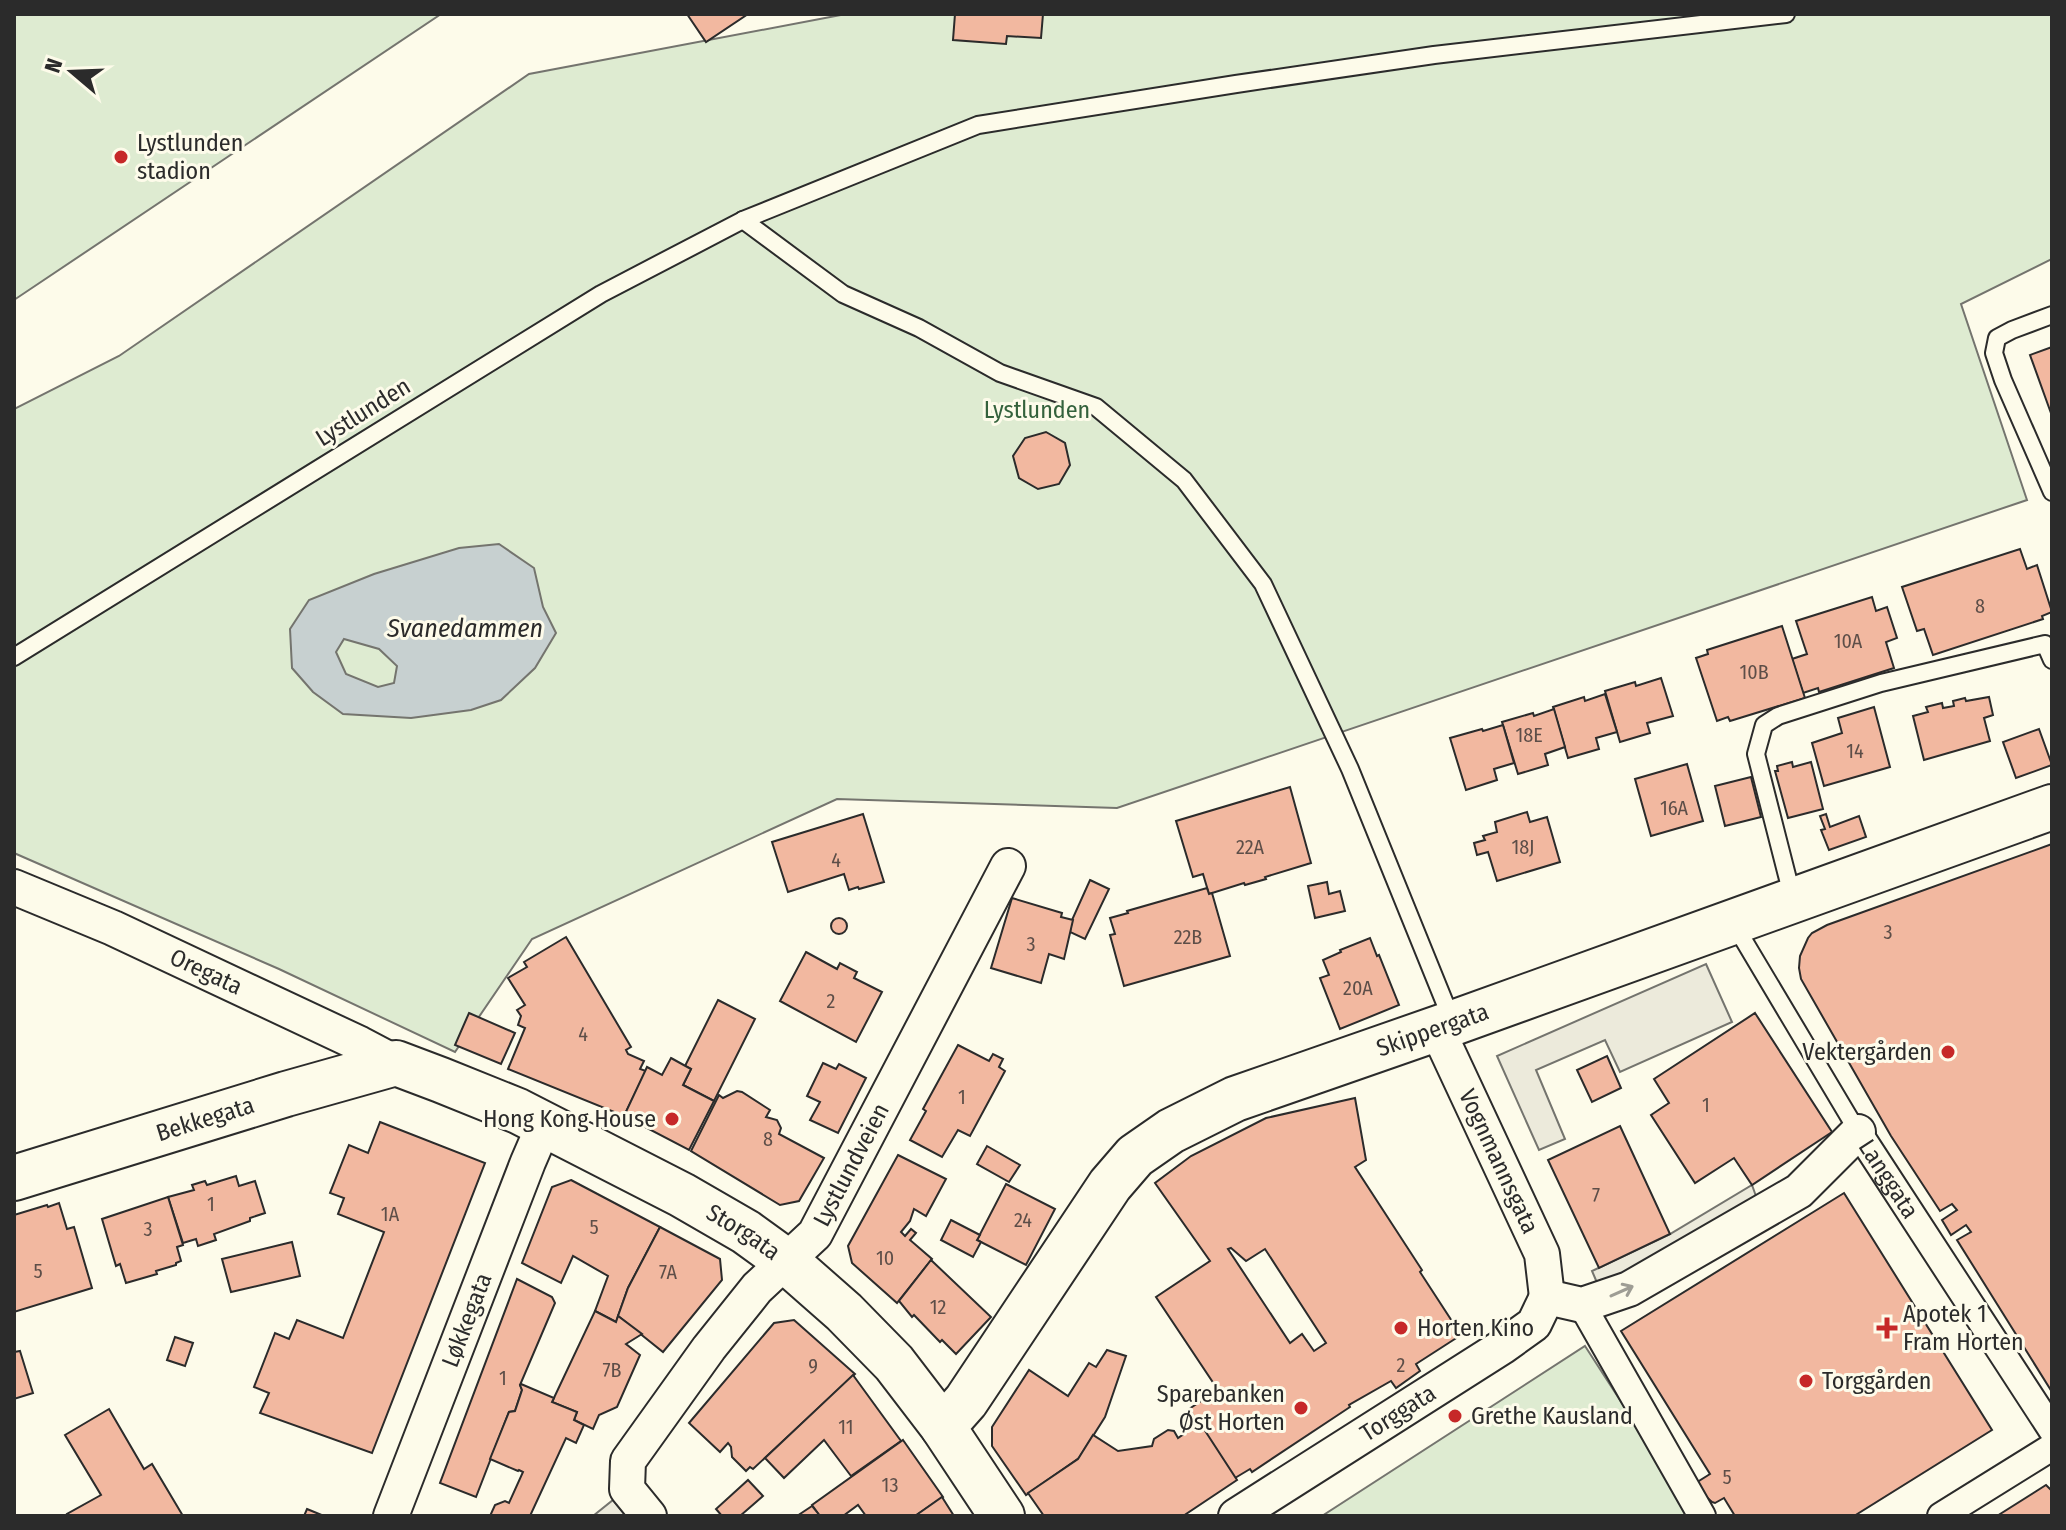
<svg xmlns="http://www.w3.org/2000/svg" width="2066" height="1530" font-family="'Fira Sans Condensed',sans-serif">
	<rect width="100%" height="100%" fill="#fdfbea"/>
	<g fill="#deebd1" stroke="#74746e" stroke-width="2">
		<path d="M14,14H441L14,300Z"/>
		<path d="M846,14H2052V259L1961,304L2027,500L1117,808L837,799L532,939L455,1052L279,969L14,853V409L119,356L529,74Z"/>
		<path d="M1585,1346L1695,1516H1322Z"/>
	</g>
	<g fill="#eceadb" stroke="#74746e" stroke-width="2">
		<path d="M1706,964L1732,1022L1620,1072L1605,1040L1536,1070L1565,1139L1539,1150L1497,1056Z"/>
		<path d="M1752,1185L1762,1213L1604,1299L1592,1271L1670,1234Z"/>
		<path d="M613,1500L626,1516H593Z"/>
	</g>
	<path fill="#c7d0d0" stroke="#74746e" stroke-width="2" fill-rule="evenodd" d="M499,544L534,568L543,607L556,633L535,668L501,700L471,710L411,718L343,714L313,692L292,668L290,629L309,600L374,574L459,548ZM344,639L379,649L397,666L394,683L378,687L346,674L336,652Z"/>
	<g fill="#f2b8a0" stroke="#2b2b2b" stroke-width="2" fill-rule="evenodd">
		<path d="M687,14H748L706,42Z"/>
		<path d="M955,14H1043L1041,38L1007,36L1006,44L953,40Z"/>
		<path d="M2052,347V416L2030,355Z"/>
		<path d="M1046,432L1065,443L1070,465L1059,484L1038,489L1019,478L1013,456L1025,438Z"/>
		<path d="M2020,549L2027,569L2037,565L2052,612L2042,616L2043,619L1933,655L1924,629L1917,631L1902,587Z"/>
		<path d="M1872,597L1876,611L1887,607L1897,638L1886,642L1894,668L1819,692L1818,688L1803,693L1792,659L1807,654L1796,621Z"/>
		<path d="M1782,626L1805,698L1730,721L1728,717L1717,721L1696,658L1708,654L1707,650Z"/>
		<path d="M1661,678L1673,716L1647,723L1650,733L1620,742L1605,691L1635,682L1636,686Z"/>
		<path d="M1605,694L1617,732L1596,738L1599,749L1568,758L1553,707L1584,697L1585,701Z"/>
		<path d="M1989,697L1993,715L1984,718L1990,741L1924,760L1913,716L1928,712L1926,707L1942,703L1943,708L1954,706L1953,701L1965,698L1966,701Z"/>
		<path d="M1874,707L1890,767L1824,786L1812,743L1842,733L1838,718Z"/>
		<path d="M1554,709L1565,747L1545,754L1548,765L1518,774L1502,722L1533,713L1534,716Z"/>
		<path d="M1503,725L1514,763L1494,769L1497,780L1466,790L1450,738L1482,729L1483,731Z"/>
		<path d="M2039,729L2052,765L2016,778L2003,742Z"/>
		<path d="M1792,762L1793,767L1811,762L1823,809L1788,818L1775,771H1778L1777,766Z"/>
		<path d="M1687,764L1703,821L1651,836L1635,779Z"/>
		<path d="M1751,777L1761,817L1725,826L1715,786Z"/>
		<path d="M1290,787L1311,863L1265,877L1266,879L1245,885L1244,883L1209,894L1203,874L1193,877L1176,821Z"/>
		<path d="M1527,812L1530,822L1547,817L1560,862L1497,881L1488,852L1477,855L1474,843L1485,840L1483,836L1497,832L1495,822Z"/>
		<path d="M863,814L884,882L859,889L858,887L849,890L844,874L788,892L772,842Z"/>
		<path d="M1826,814L1830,827L1859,816L1866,837L1829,850L1821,830L1825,829L1820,816Z"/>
		<path d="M2052,844V1392L1957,1240L1971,1232L1966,1225L1951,1235L1942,1220L1957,1210L1952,1204L1940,1211L1891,1136L1801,979L1799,968L1800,956L1808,938L1812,933L1827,925Z"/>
		<path d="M1090,880L1109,889L1085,939L1070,932L1072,920Z"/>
		<path d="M1327,882L1329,894L1340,891L1345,911L1315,918L1308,886Z"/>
		<path d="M1207,888L1209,894L1212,893L1230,956L1124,986L1110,935L1115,934L1110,918L1128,913L1127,911Z"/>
		<path d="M1012,898L1062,913L1061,917L1073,920L1064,959L1049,954L1041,983L991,968Z"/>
		<circle cx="839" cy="926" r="8"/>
		<path d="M566,937L631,1047L626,1050L628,1054L644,1061L640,1069L646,1071L624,1116L508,1069L525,1028L518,1025L521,1016L517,1010L525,1005L508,978L527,967L524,962Z"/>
		<path d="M1370,938L1377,956L1379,955L1399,1005L1340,1029L1320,978L1329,975L1323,960L1341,952L1340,950Z"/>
		<path d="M806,952L837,969L840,963L857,972L854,978L882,992L856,1042L780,1001Z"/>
		<path d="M718,1000L755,1019L714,1101L683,1085L691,1069L685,1066Z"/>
		<path d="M469,1013L515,1033L501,1064L455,1045Z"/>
		<path d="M1755,1013L1832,1132L1752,1185L1734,1158L1695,1183L1651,1115L1669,1103L1654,1079Z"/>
		<path d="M958,1045L989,1061L993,1054L1003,1059L999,1067L1005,1071L970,1136L958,1130L942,1157L910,1140L926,1111L923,1109Z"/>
		<path d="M1607,1056L1621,1088L1592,1102L1577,1070Z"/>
		<path d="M671,1058L691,1069L683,1085L714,1101L689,1150L624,1116L647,1067L662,1075Z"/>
		<path d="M823,1063L836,1069L839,1064L866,1078L838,1133L810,1120L820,1102L807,1096Z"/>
		<path d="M737,1091L742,1092L770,1110L766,1117L777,1120L781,1128L779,1134L824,1158L799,1201L780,1205L691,1151L719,1095L723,1098Z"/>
		<path d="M1355,1098L1366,1160L1355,1167L1422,1270L1420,1272L1461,1335L1416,1364L1420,1371L1396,1388L1391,1381L1349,1405L1350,1407L1252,1472L1250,1469L1235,1478L1189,1409L1218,1390L1156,1297L1210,1261L1155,1183L1191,1156L1266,1118ZM1231,1248L1246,1261L1265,1249L1326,1343L1314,1351L1302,1334L1290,1343L1228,1249Z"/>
		<path d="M380,1122L485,1163L372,1453L260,1413L269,1393L254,1387L275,1333L289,1339L297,1320L343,1338L384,1232L338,1214L344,1198L330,1193L349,1145L368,1153Z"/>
		<path d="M1620,1126L1670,1234L1599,1268L1548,1160Z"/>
		<path d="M987,1146L1020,1165L1009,1182L977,1164Z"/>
		<path d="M898,1155L946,1179L926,1216L914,1209L910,1221L901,1232L905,1236L911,1229L916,1233L910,1240L932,1259L897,1303L852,1263L848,1246Z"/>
		<path d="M236,1176L239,1186L255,1181L265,1213L250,1218V1221L214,1234L216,1240L198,1246L196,1239L183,1243L168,1197L194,1190L192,1185L205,1181L207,1185Z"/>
		<path d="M571,1180L660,1227L628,1288L616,1322L595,1311L608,1276L573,1256L561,1283L522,1263L552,1187Z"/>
		<path d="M1006,1184L1055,1209L1026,1265L977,1240Z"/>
		<path d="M1844,1193L1992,1430L1854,1516H1735L1724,1498L1715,1503L1712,1502L1701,1492L1691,1486L1710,1474L1621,1331Z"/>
		<path d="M168,1197L183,1245L177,1247L181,1261L176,1263V1265L156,1271L157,1274L126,1283L120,1264L116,1266L102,1219Z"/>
		<path d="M59,1203L67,1229L74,1227L92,1288L14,1312V1215L47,1205L48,1207Z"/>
		<path d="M951,1220L980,1235L977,1240L981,1242L973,1257L941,1240Z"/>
		<path d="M660,1227L720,1259L722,1280L663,1352L618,1316L628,1288Z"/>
		<path d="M292,1242L300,1276L231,1292L222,1259Z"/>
		<path d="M931,1260L991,1317L956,1354L942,1340L940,1342L914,1315L912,1317L899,1301Z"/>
		<path d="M517,1279L552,1297L555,1303L520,1385L522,1390L515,1411L509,1412L476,1497L440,1483Z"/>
		<path d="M595,1311L616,1322L618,1316L642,1334L626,1344L640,1355L617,1407L599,1415L593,1429L574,1420L577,1412L552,1402Z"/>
		<path d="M794,1320L855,1374L753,1469L750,1467L746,1471L732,1457L731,1447L728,1443L720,1452L689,1423L774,1323Z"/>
		<path d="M175,1337L193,1343L185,1366L167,1360Z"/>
		<path d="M1107,1350L1126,1356L1105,1417L1079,1458L1026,1495L992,1446V1427L1029,1370L1068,1396L1089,1363L1096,1367Z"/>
		<path d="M20,1351L33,1393L14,1399V1352Z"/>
		<path d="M853,1375L901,1441L851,1476L824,1440L784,1478L765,1458Z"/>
		<path d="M521,1384L554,1398L552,1402L577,1412L574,1420L584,1425L576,1443L566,1438L530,1516H490L495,1505L505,1501L509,1503L523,1472L519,1470L518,1471L490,1459L509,1412L515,1411L522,1390L520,1385Z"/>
		<path d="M109,1409L144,1469L152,1464L183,1516H68L67,1514L101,1495L65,1435Z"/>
		<path d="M1200,1423L1237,1480L1183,1516H1044L1028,1493L1078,1459L1093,1435L1118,1451L1152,1446L1154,1439L1168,1430L1174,1431L1178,1438Z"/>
		<path d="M903,1440L943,1497L915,1516H866L858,1505L843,1516H820L812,1505Z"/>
		<path d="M748,1480L763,1496L740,1516H722L716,1509Z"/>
		<path d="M2046,1485L2052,1491V1516H1997Z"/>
		<path d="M942,1497L954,1516H915Z"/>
		<path d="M812,1506L820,1516H797Z"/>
		<path d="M307,1509L324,1516H304Z"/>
	</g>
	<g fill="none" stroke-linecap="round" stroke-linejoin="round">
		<g stroke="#2b2b2b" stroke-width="20">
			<g id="service">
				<path d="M743,220L843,294L919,328L1000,373L1096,407L1184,480L1263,584L1350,769L1453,1023"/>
				<path d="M2052,315L2012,330L1997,338L1994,353L2003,380L2052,492"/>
				<path d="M14,657L601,294L743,220L978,125L1236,84L1434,55L1786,14"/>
				<path d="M1793,899L1756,754L1764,725L1778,716L1881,683L2045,644L2052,660"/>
				<path d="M1734,924L1858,1132"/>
			</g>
		</g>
		<g stroke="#2b2b2b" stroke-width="30">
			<g id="pedestrian">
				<path id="s1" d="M1858,1132L2052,1430"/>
				<path d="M1582,1305L1702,1516"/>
				<path d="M1941,1516L2052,1447"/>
			</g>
		</g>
		<g stroke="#2b2b2b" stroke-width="38">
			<g id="minor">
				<path id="s2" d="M14,887L113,928L360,1044L396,1063"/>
				<path id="s3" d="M1437,1029L1542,1254L1547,1297"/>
				<path d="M1547,1297L1582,1305L1629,1289L1799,1191L1858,1132"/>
				<path id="s4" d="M391,1516L528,1162L544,1125"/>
				<path id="s5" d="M649,1516L627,1489L628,1461L709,1348L757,1288L815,1234L1008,866"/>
				<path id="s6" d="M1236,1516L1502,1347L1534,1324L1547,1297"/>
			</g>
		</g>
		<g stroke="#2b2b2b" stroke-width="48">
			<g id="secondary">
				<path id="s7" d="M14,1178L286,1094L396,1063L441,1080L518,1111L682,1195L746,1232L786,1261L844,1312L894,1363L943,1427"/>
			</g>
		</g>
		<g stroke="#2b2b2b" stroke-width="48">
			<g id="primary">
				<path id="s8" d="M1002,1516L943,1427L966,1401L1110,1185L1135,1156L1171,1131L1235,1099L1453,1023L2052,807"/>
			</g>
		</g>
		<use href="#service" stroke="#fdfbea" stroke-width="16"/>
		<use href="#pedestrian" stroke="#fdfbea" stroke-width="26"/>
		<use href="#minor" stroke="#fdfbea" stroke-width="34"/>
		<use href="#secondary" stroke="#fdfbea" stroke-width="44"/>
		<use href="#primary" stroke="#fdfbea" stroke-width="44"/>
	</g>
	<defs><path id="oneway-shaft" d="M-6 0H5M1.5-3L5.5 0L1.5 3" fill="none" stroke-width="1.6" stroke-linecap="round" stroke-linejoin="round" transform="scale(2)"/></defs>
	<use stroke="#9e9d94" href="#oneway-shaft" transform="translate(1622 1291) rotate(-24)"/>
	<g fill="#c62828" stroke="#fdfbea" stroke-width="3">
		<circle cx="121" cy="157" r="8"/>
		<circle cx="1948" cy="1052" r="8"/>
		<circle cx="672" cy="1119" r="8"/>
		<circle cx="1401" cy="1328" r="8"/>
		<path d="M1883 1316h8v8h8v8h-8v8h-8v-8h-8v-8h8z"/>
		<circle cx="1806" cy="1381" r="8"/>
		<circle cx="1301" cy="1408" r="8"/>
		<circle cx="1455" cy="1416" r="8"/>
	</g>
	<g text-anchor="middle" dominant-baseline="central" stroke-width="6" stroke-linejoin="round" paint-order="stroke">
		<g font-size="20" fill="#5d4e48">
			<text x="1980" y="606">8</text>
			<text x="1848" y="641">10A</text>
			<text x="1754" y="672">10B</text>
			<text x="1529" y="735">18E</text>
			<text x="1855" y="751">14</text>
			<text x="1674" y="808">16A</text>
			<text x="1250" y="847">22A</text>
			<text x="1523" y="847">18J</text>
			<text x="836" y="860">4</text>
			<text x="1888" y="932">3</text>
			<text x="1188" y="937">22B</text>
			<text x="1031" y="944">3</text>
			<text x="1358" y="988">20A</text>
			<text x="831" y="1001">2</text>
			<text x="583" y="1034">4</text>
			<text x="962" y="1097">1</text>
			<text x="1706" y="1105">1</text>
			<text x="768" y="1139">8</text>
			<text x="1596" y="1195">7</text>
			<text x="211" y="1204">1</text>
			<text x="390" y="1214">1A</text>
			<text x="1023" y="1220">24</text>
			<text x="594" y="1227">5</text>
			<text x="148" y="1229">3</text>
			<text x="885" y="1258">10</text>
			<text x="38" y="1271">5</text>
			<text x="668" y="1272">7A</text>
			<text x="938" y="1307">12</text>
			<text x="1401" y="1365">2</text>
			<text x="813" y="1366">9</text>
			<text x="612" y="1370">7B</text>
			<text x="503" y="1378">1</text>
			<text x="846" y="1427">11</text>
			<text x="1727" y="1477">5</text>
			<text x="890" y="1485">13</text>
		</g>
		<g font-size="24" fill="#2b2b2b" stroke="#fdfbea" text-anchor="start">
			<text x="137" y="143">Lystlunden<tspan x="137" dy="28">stadion</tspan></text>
			<text x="1932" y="1052" text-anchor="end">Vektergården</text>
			<text x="656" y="1119" text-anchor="end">Hong Kong House</text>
			<text x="1903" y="1314">Apotek 1<tspan x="1903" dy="28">Fram Horten</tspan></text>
			<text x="1417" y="1328">Horten Kino</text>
			<text x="1822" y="1381">Torggården</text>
			<text x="1285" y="1394" text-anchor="end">Sparebanken<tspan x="1285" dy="28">Øst Horten</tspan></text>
			<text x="1471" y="1416">Grethe Kausland</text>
		</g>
		<g font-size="24" fill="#34623c" stroke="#fdfbea">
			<text x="1037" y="410">Lystlunden</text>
		</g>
		<g font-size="24" fill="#2b2b2b" stroke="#fdfbea">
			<text transform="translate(363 412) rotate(-32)">Lystlunden</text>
			<text stroke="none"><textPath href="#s2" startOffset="210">Oregata</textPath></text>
			<text stroke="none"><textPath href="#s8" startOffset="764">Skippergata</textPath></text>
			<text stroke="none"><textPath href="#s7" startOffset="200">Bekkegata</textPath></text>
			<text stroke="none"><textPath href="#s3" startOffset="146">Vognmannsgata</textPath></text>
			<text stroke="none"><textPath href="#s5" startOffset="436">Lystlundveien</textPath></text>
			<text stroke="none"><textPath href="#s1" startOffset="56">Langgata</textPath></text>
			<text stroke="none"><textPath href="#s7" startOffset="786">Storgata</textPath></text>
			<text stroke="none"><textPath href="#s4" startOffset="210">Løkkegata</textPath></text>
			<text stroke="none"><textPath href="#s6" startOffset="192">Torggata</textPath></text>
		</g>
		<g font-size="26" font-style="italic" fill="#2b2b2b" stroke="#fdfbea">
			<text x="465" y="628">Svanedammen</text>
		</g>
	</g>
	<rect width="2066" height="1530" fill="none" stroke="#2b2b2b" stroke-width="32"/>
	<g transform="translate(72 72) rotate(289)" stroke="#fdfbea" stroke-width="6" paint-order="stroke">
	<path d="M0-6L14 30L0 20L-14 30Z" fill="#2b2b2b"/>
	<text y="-12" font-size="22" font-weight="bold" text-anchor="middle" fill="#2b2b2b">N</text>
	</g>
</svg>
